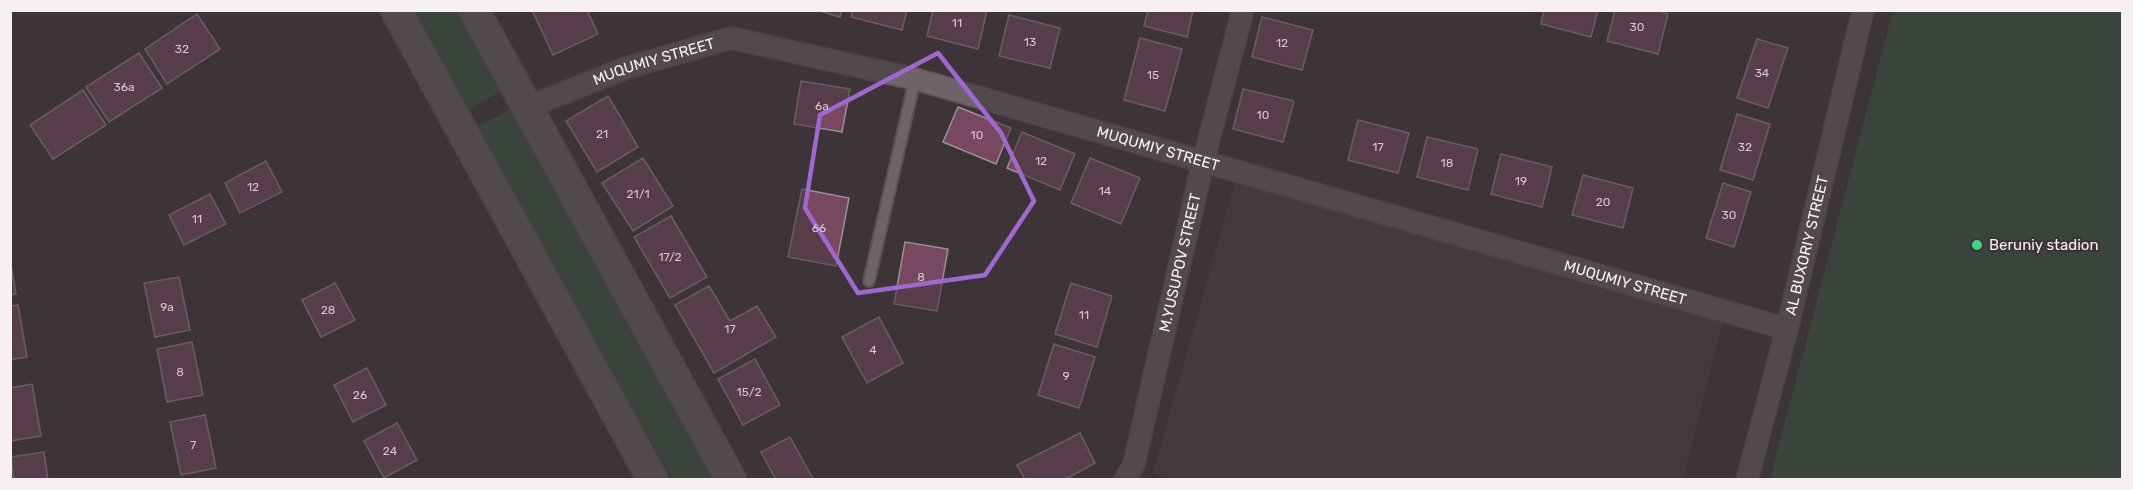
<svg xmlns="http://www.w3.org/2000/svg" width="2133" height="490" font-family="Rubik,sans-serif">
	<rect width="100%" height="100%" fill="#3d3438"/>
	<path fill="#4c3e45" d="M1235,182L1725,312L1683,479L1174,480L1153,473Z"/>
	<g fill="#375840">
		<path d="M413,11H459L503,90L468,110Z"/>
		<path d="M1893,11H2122V479H1770Z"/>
		<path d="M511,109L713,479H672L477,127Z"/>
	</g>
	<g fill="#784861" stroke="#9a8f94" stroke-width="1.5">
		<path d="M532,10H587L598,34L553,55Z"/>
		<path d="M816,10H842L840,17Z"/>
		<path d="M853,10H907L902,30L851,17Z"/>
		<path d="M933,10H987L978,49L927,36Z"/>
		<path d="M1148,10H1193L1187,37L1144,26Z"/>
		<path d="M1544,10H1598L1591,37L1541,24Z"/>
		<path d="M1615,10H1656L1668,14L1658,54L1607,41Z"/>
		<path d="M197,14L220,49L167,84L145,49Z"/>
		<path d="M1009,15L1060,28L1050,68L999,56Z"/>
		<path d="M1262,17L1313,30L1302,70L1252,57Z"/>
		<path d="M1140,38L1182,49L1165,111L1124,100Z"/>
		<path d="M1757,39L1788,48L1768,108L1737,98Z"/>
		<path d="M139,53L162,88L109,122L86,87Z"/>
		<path d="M801,81L850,89L842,132L794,124Z"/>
		<path d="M1243,89L1294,101L1283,142L1233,129Z"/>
		<path d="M83,90L106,125L53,159L30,125Z"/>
		<path d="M608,96L638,147L597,172L566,121Z"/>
		<path d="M958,107L1011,128L996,164L943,142Z"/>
		<path d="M1737,114L1770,124L1753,180L1720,170Z"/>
		<path d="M1358,120L1409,133L1398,173L1348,160Z"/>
		<path d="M1022,132L1075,154L1060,190L1007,168Z"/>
		<path d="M1427,137L1478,149L1468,190L1417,177Z"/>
		<path d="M1501,154L1552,167L1542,207L1491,194Z"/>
		<path d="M643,158L673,206L633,231L602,183Z"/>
		<path d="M1090,158L1140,178L1121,224L1071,203Z"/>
		<path d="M266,161L282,192L240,213L225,183Z"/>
		<path d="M1583,175L1633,188L1623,228L1572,215Z"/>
		<path d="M1723,183L1751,192L1734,247L1706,238Z"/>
		<path d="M802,189L849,198L836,266L788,257Z"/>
		<path d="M210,194L226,224L184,245L169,215Z"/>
		<path d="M671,216L707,277L670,298L634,237Z"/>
		<path d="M905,242L948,249L937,311L894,304Z"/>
		<path d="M10,259L16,294L10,295Z"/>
		<path d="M179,277L190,330L155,337L144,283Z"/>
		<path d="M335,283L355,320L321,337L302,300Z"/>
		<path d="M1071,283L1112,296L1097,347L1055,334Z"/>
		<path d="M709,286L730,321L757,306L776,337L714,373L675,305Z"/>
		<path d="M18,305L27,357L10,360V306Z"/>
		<path d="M879,317L903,363L867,383L842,337Z"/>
		<path d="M192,342L203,395L167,402L157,349Z"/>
		<path d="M1054,344L1095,357L1079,408L1038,395Z"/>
		<path d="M755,359L780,405L743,425L718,379Z"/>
		<path d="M367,368L386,405L353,422L334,385Z"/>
		<path d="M32,384L41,436L10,441V388Z"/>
		<path d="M205,415L216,468L181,475L170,422Z"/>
		<path d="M397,423L417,460L384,478L364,441Z"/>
		<path d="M1080,433L1095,463L1064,480H1025L1017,465Z"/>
		<path d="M790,437L813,479L812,480H776L761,452Z"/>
		<path d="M44,452L48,480H14L11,457Z"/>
	</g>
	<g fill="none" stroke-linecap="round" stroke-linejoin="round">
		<g stroke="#5b5257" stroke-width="14">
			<path id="lane" d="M869,281L915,79"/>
		</g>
		<g stroke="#5b5257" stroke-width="24">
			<g id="street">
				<path id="s1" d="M528,107L626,68L731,38L915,79L1787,329"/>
				<path id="s2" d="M1125,480L1134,464L1203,162L1243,10"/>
				<path id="s3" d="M1747,480L1787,329L1863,10"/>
			</g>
		</g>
		<g stroke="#5b5257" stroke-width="33">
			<g id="secondary">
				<path d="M396,10L653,480"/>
				<path d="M474,10L731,480"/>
			</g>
		</g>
		<use href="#lane" stroke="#6d6368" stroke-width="10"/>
		<use href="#street" stroke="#6d6368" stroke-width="21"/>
		<use href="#secondary" stroke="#6d6368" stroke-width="30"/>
	</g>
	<path d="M0 0H2133V490H0ZM938,53L1001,133L1034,201L985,275L858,293L805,208L820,115Z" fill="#3d3438" fill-opacity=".55" fill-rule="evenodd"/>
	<path fill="none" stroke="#a067cf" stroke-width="4.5" stroke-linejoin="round" d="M938,53L1001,133L1034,201L985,275L858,293L805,208L820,115Z"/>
	<circle fill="#3fd77d" stroke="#3d3438" stroke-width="2" cx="1977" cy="245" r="6"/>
	<g text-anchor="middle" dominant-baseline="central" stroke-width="4.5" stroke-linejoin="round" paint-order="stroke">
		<g font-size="12" fill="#d7c6ce">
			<text x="957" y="23">11</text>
			<text x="1637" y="27">30</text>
			<text x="1030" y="42">13</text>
			<text x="1282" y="43">12</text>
			<text x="182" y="49">32</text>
			<text x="1762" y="73">34</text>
			<text x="1153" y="75">15</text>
			<text x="124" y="87">36a</text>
			<text x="822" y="106">6a</text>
			<text x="1263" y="115">10</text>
			<text x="602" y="134">21</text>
			<text x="977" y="135">10</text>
			<text x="1378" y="147">17</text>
			<text x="1745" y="147">32</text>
			<text x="1041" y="161">12</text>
			<text x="1447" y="163">18</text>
			<text x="1521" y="181">19</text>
			<text x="253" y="187">12</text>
			<text x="1105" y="191">14</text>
			<text x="638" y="194">21/1</text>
			<text x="1603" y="202">20</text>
			<text x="1729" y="215">30</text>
			<text x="197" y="219">11</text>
			<text x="819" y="228">66</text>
			<text x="670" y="257">17/2</text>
			<text x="921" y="277">8</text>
			<text x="167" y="307">9a</text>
			<text x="328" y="310">28</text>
			<text x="1084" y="315">11</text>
			<text x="730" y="329">17</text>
			<text x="873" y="350">4</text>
			<text x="180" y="372">8</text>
			<text x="1066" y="376">9</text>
			<text x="749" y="392">15/2</text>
			<text x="360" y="395">26</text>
			<text x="193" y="445">7</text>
			<text x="390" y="451">24</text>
		</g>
		<g font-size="15" fill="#f7f0f3" stroke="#3d3438">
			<text stroke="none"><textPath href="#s1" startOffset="134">MUQUMIY STREET</textPath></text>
			<text stroke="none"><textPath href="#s1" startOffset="656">MUQUMIY STREET</textPath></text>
			<text stroke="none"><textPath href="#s3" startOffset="242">AL BUXORIY STREET</textPath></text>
			<text stroke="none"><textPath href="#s2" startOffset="225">M.YUSUPOV STREET</textPath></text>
			<text stroke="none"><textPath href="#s1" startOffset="1142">MUQUMIY STREET</textPath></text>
		</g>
		<g font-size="15" fill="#f7f0f3" stroke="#3d3438" text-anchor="start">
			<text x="1989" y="245">Beruniy stadion</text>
		</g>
	</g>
	<rect width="2133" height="490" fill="none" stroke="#f7f0f3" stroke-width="24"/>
</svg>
